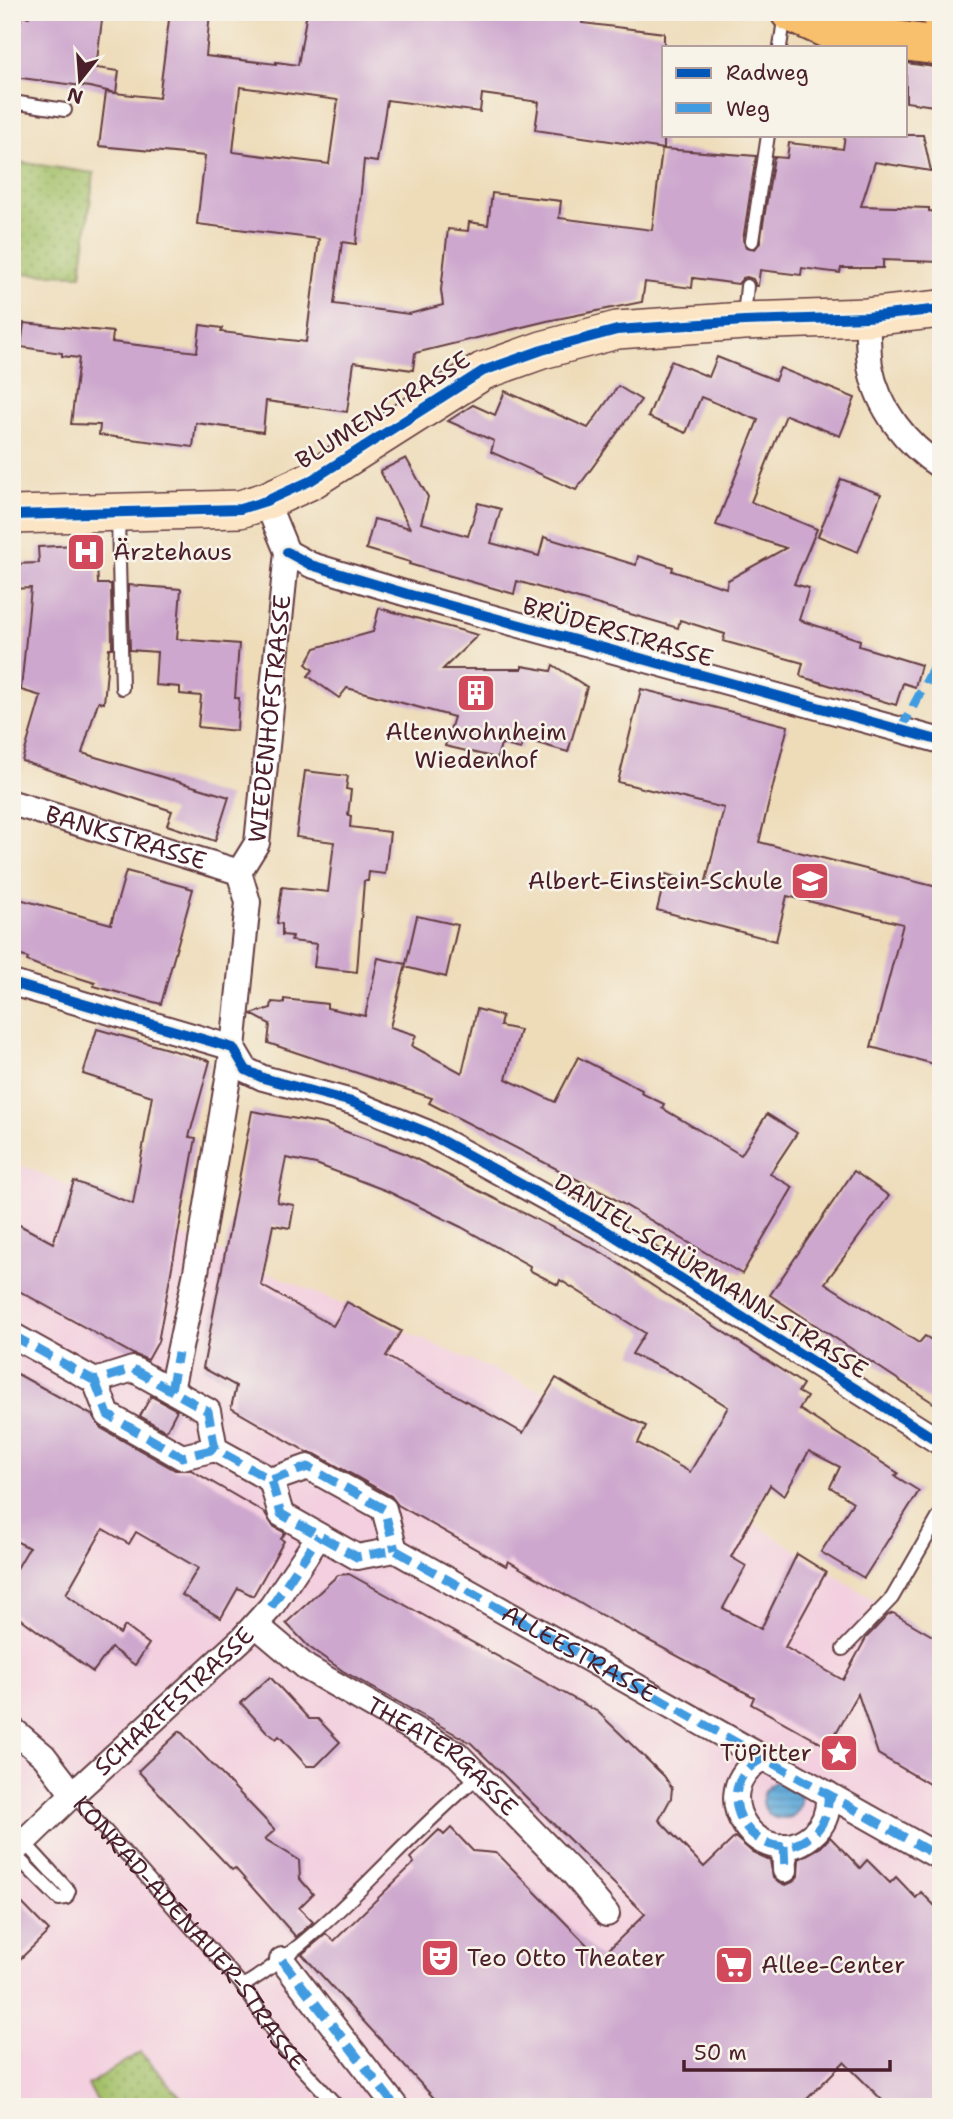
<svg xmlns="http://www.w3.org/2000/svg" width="953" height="2119" font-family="'Shantell Sans',sans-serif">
	<defs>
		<pattern id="grass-dots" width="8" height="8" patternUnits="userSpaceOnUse" patternTransform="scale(1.75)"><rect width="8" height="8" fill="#a2bf66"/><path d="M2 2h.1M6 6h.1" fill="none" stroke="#869b54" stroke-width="1.8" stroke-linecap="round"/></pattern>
		<pattern id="water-rules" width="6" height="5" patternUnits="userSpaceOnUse" patternTransform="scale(1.75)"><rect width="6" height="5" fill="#62abda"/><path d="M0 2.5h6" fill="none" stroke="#538bb1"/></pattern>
	</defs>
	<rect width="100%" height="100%" fill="#f7f3e8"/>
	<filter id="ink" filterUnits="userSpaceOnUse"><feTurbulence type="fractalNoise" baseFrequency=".0143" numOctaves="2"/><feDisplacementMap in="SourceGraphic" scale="14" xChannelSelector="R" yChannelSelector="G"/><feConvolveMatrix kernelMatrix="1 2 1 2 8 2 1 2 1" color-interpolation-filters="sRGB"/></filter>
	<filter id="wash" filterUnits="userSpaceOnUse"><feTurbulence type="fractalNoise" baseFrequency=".00686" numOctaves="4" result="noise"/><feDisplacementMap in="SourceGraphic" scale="28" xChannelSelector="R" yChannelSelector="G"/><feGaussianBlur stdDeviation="1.57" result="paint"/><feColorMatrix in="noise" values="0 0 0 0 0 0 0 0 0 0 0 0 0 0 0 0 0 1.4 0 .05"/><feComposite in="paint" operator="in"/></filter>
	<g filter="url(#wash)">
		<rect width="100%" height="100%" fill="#eedcb9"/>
		<path fill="#f3cfdf" d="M12,1161L560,1399L941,1643V2107H12Z"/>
		<g fill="url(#grass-dots)" stroke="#766f48" stroke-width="2">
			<path d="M12,161L94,173L81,275L12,273Z"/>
			<path d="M140,2052L188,2105L189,2107H101L88,2085Z"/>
		</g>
		<circle fill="url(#water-rules)" stroke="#566582" stroke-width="2" cx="782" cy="1800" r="19"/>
		<g id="blocks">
			<g fill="#cda7ce" fill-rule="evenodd">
				<path d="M30,12H103L96,68L119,71L116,93L90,87L13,77L21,16L29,17Z"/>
				<path d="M170,12H210L206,56L276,64V62L298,65L307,12H546L583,18L582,23L664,33V149L756,156L743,240L746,247L755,249L760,243L774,157L787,158L789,143L843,149L845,135H923L931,171L875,162L861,206L929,208V211L941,212V262L883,260V268H841L840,273L802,268L801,275L760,270L758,286H756L753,279L747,277L743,278L738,284L693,278L692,288L645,282L642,302L547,321L415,353L413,370L354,362L347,412L266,401L263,432L196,423L193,447L99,435L100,425L71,424L79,358L62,356V353L21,347L24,323L113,332L112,342L197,352L200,325L222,328L221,332L306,342L319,239L197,224L205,156L99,146L106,92L159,98ZM240,87L338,100L329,164L233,152ZM482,94L539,102L535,130L664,149H662L652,230L559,218L561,201L492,193L488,225L469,222L468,231L448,229L441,290L443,305L409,314L334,304L342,242L356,244L364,160L377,162L387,100L480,112Z"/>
				<path d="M906,63L941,68V107L906,102Z"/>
				<path d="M717,357L775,380L780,368L855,398L840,436L786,415L751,502L817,529L794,584L809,588L799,620L860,640L859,646L921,665L915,687L903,683L896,705L802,677L800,675L803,663L723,641L725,634L680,620L678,628L517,581L514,594L409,564L410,562L366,549L374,519L410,528L380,471L406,458L428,497L421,523L468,536L478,503L501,509L491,543L539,556L544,537L636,565L638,556L673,567L672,571L726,588L728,580L786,548L716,525L758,420L701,397L686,433L648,417L671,361L709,377Z"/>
				<path d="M618,386L641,400L576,490L491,452L494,441L448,421L473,405L495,415L505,391L588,428Z"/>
				<path d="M841,479L881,494L858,552L818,536Z"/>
				<path d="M96,544L98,584H111L112,648H109L104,703L98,702L82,753L229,797L215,841L167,825L172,811L22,761L41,696L21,690L31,588L12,589V564L39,563L38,547Z"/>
				<path d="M128,585L181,589L177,639L239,644L235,698H239L237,731L198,727L201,696L180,694V687L155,685L157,652L130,650Z"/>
				<path d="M379,608L478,635L443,669H522V666L551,671L553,665L587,687L568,752L523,739L521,749L501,744L497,758L445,746L454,717L347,688L339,698L308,676L313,670L306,664L315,648L373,632Z"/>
				<path d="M641,689L788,726L759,842L941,888V1066L871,1047L903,924L787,896L776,941L657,910L666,874L705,885L724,808L618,782Z"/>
				<path d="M305,771L348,776L346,789L351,790L348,815L351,816L350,827L390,832L385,874L369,872L368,881H364L357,972L314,967L317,944L291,941L292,936L282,935V924L277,923L282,887L328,892L334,842L296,837Z"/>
				<path d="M126,871L193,889L161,1004L94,986L95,983L40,966L27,961L28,958L12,953V897L111,924Z"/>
				<path d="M417,916L458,925L446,977L405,967L406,964L390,1027L416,1035L412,1046L462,1073L477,1009L502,1016L500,1026L520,1030L506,1079L555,1102L578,1057L642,1090L641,1093L664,1104L662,1108L741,1155L767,1114L797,1133L770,1174L793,1187L742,1274L611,1197L429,1103L432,1098L268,1043L270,1024L251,1014L271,1008L272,1002L284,1003V999L327,1004V1008L365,1016L378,958L406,964Z"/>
				<path d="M97,1029L210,1061L189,1137L196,1138L158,1342L148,1360L133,1354L12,1287V1221L53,1243L74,1181L133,1204L152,1096L83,1074Z"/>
				<path d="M252,1111L325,1124L404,1153L601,1252L803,1384L798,1392L807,1397L799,1409L898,1473L895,1476L919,1491L864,1578L821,1552L853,1502L830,1487L840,1467L809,1451L784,1496L770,1485L731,1557L746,1566L723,1608L761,1629L797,1554L826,1572L785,1647L843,1680L866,1638L888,1615L893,1613L941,1641V1791L878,1754L858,1694L828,1747L751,1704L754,1697L588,1608L508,1561L506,1566L398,1505L391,1496L315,1454L307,1452L231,1408L236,1386L203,1368ZM286,1158L316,1164L387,1191L461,1227L530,1266L529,1270L558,1285L560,1280L645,1333L632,1354L681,1377L728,1407L690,1472L638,1443L646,1426L600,1404L556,1378L523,1433L386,1356L401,1331L347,1302L333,1326L261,1285L273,1225L290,1228L294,1205L277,1202Z"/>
				<path d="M854,1171L889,1196L825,1283L919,1343L925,1336L941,1346V1408L770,1295Z"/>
				<path d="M12,1371L92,1415L101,1428L175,1470H191L265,1513L273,1526L285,1533L281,1539L284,1541L253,1596L238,1588L221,1618L182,1595L198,1568L136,1532L129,1544L103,1529L66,1594L120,1634L125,1626L149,1644L135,1665L111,1648L93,1672L12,1612V1577L29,1548L12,1539Z"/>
				<path d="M151,1396L177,1410L166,1431L140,1416Z"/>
				<path d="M349,1574L598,1712L664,1776L672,1788L671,1798L659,1820L704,1867L735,1837L752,1852L770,1860L773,1878L779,1883L786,1885L793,1882L798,1876L799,1859L821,1847L830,1837L860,1868L867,1860L890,1883L896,1877L916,1898L921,1892L941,1912V2107H889L844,2062L799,2107H442L302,1954L326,1934L334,1941L414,1863L410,1858L439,1830L444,1835L451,1828L473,1851L495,1853L500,1856L600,1958L645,1914L471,1743L343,1671L309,1647L286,1623L338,1575Z"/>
				<path d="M270,1677L309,1719H318L340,1742L316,1766H307L279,1736L276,1739L267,1732L241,1703Z"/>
				<path d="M180,1731L275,1830L265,1839L299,1860L300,1879L313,1894L299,1908L313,1922L296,1937L235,1868L232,1870L138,1771Z"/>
				<path d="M12,1893L49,1931L12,1967Z"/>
			</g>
		</g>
	</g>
	<g filter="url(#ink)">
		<use href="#blocks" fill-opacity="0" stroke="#633b40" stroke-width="2"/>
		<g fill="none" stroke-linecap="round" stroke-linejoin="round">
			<g stroke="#633b40" stroke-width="16">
				<g id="lane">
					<path d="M780,47L785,13"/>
					<path d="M12,102L65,110"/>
					<path d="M752,241L768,135"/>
					<path d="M744,317L747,286"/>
					<path d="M118,517L122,688"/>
					<path d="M843,1649L892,1598L941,1513"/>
					<path id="s1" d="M73,1794L243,1986L283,2047L338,2107"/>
					<path d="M13,1853L59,1899L66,1898L69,1891L24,1842"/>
					<path d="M243,1986C333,1931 398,1843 479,1776"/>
				</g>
			</g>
			<g stroke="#633b40" stroke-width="28">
				<g id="street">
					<path d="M867,317C868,333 868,350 870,366C878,409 906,444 941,467"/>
					<path d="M287,552L311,565L411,595L941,741"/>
					<path id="s2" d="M12,803L239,872"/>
					<path id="s3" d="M239,872L257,843L287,552L266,501"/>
					<path d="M12,983L233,1048L246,1070L263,1078L352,1102L426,1132L608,1232L941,1443"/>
					<path id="s4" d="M12,1335L95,1381L133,1369L208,1411L215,1449L271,1480L281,1514L357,1557L395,1550L941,1858"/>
					<path d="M95,1381L108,1415L182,1457L215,1449"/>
					<path d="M171,1390L196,1272L233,1048L248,902L239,872"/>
					<path d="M271,1480L308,1467L384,1509L395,1550"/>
					<path id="s5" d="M256,1625L307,1668L457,1754L573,1873L607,1914"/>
					<path d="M12,1729L44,1756L73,1794"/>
					<path d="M763,1758C699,1792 763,1879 813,1834C825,1824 829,1809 828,1794"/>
					<path d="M784,1846L785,1870"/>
					<path id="s6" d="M12,1853L73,1794L243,1638L271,1607L319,1536"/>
					<path d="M282,1960L396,2107"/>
				</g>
			</g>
			<g stroke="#633b40" stroke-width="40">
				<path id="secondary" d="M12,515L240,509L266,501L310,481L483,371L542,350L617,330L744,321L867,317L941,309"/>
			</g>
			<g stroke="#633b40" stroke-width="42">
				<g id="primary">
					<path d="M790,12L834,32L941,46"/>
					<path d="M939,12H941"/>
				</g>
			</g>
			<use href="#lane" stroke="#fff" stroke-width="12"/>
			<use href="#street" stroke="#fff" stroke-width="24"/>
			<use href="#secondary" stroke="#fce5c4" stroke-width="37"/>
			<use href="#primary" stroke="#f8bf6c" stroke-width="38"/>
			<g stroke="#409be1" stroke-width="9" stroke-dasharray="18 9" stroke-linecap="butt">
				<path d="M900,731L941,654"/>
				<path d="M12,1335L95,1381L133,1369L208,1411L215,1449L271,1480L281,1514L357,1557L395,1550L941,1858"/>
				<path d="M95,1381L108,1415L182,1457L215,1449"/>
				<path d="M171,1390L178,1353"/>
				<path d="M271,1480L308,1467L384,1509L395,1550"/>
				<path d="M271,1607L319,1536"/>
				<path d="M763,1758C699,1792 763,1879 813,1834C825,1824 829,1809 828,1794"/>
				<path d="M784,1846L785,1870"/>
				<path d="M282,1960L396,2107"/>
			</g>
			<g stroke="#f7f3e8" stroke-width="15">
				<g id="cycleway">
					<path d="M12,515L240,509L266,501L310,481L483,371L542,350L617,330L744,321L867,317L941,309"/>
					<path d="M287,552L311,565L411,595L941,741"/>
					<path d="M12,983L233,1048L246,1070L263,1078L352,1102L426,1132L608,1232L941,1443"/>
				</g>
			</g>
			<use href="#cycleway" stroke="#0057b8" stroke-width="10"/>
		</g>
	</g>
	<defs>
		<g id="hospital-square" transform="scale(2.0125)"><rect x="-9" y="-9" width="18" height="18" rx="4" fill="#d1495b" stroke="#f7f3e8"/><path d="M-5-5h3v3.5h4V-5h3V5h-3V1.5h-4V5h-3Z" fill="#fff"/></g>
		<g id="building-square" transform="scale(2.0125)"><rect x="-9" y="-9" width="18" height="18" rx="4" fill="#d1495b" stroke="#f7f3e8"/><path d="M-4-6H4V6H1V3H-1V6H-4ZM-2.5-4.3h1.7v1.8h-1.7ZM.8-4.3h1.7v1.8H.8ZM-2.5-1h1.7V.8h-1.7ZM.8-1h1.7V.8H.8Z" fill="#fff"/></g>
		<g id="school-square" transform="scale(2.0125)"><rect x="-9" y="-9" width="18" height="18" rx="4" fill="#d1495b" stroke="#f7f3e8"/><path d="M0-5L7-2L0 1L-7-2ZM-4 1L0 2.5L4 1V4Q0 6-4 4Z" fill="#fff"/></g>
		<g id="sight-square" transform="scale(2.0125)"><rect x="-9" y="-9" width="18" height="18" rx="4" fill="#d1495b" stroke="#f7f3e8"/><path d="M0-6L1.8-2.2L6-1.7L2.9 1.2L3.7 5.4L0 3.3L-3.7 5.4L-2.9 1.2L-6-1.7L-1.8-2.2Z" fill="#fff"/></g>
		<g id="theatre-square" transform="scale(2.0125)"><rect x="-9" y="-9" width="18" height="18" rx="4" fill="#d1495b" stroke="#f7f3e8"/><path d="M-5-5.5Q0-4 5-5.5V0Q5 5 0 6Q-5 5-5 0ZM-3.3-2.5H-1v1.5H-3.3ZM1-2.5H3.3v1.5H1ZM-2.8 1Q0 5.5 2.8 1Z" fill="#fff"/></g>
		<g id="supermarket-square" transform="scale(2.0125)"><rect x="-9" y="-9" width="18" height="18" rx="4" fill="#d1495b" stroke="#f7f3e8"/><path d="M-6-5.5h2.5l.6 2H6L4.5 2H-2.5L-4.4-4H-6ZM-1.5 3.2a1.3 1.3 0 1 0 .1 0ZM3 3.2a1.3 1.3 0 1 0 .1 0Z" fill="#fff"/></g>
	</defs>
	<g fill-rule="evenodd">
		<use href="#hospital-square" x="86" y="552"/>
		<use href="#building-square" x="476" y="693"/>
		<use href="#school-square" x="810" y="881"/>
		<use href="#sight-square" x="839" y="1753"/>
		<use href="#theatre-square" x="440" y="1958"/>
		<use href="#supermarket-square" x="734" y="1965"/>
	</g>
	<g text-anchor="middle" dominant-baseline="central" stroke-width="5" stroke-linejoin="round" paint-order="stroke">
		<g font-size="24" fill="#4a1f2b" stroke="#f7f3e8">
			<text transform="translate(383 410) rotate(-32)">BLUMENSTRASSE</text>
			<text transform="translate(618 632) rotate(16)">BRÜDERSTRASSE</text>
			<text stroke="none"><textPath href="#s3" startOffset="159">WIEDENHOFSTRASSE</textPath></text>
			<text stroke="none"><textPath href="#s2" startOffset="119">BANKSTRASSE</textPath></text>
			<text transform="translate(711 1276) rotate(32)">DANIEL-SCHÜRMANN-STRASSE</text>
			<text stroke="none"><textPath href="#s4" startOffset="696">ALLEESTRASSE</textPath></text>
			<text stroke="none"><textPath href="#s6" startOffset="222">SCHARFFSTRASSE</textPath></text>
			<text stroke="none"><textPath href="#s5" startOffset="229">THEATERGASSE</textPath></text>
			<text stroke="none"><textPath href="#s1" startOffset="182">KONRAD-ADENAUER-STRASSE</textPath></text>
		</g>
		<g font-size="24" fill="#4a1f2b" stroke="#f7f3e8" text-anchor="start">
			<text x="113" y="552">Ärztehaus</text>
			<text x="476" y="732" text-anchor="middle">Altenwohnheim<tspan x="476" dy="28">Wiedenhof</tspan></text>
			<text x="783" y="881" text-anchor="end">Albert-Einstein-Schule</text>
			<text x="812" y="1753" text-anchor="end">TüPitter</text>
			<text x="467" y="1958">Teo Otto Theater</text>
			<text x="761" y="1965">Allee-Center</text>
		</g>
	</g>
	<rect width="953" height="2119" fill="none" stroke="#f7f3e8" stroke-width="42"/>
	<rect x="662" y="46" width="245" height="91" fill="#f7f3e8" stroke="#b29e9c" stroke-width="2"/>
	<rect x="676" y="68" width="35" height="10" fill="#0057b8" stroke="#b29e9c" stroke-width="2"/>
	<text x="726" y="80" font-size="21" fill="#4a1f2b">Radweg</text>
	<rect x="676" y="103" width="35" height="10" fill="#409be1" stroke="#b29e9c" stroke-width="2"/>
	<text x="726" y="116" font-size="21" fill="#4a1f2b">Weg</text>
	<g transform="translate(80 80) rotate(197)" stroke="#f7f3e8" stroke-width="5" paint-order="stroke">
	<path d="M0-5L12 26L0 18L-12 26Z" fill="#4a1f2b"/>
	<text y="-10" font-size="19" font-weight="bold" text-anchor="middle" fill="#4a1f2b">N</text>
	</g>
	<path d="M684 2060v10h206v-10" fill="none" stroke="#4a1f2b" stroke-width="3.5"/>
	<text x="694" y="2060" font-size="21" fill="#4a1f2b" stroke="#f7f3e8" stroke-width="5" paint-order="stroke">50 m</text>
</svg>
